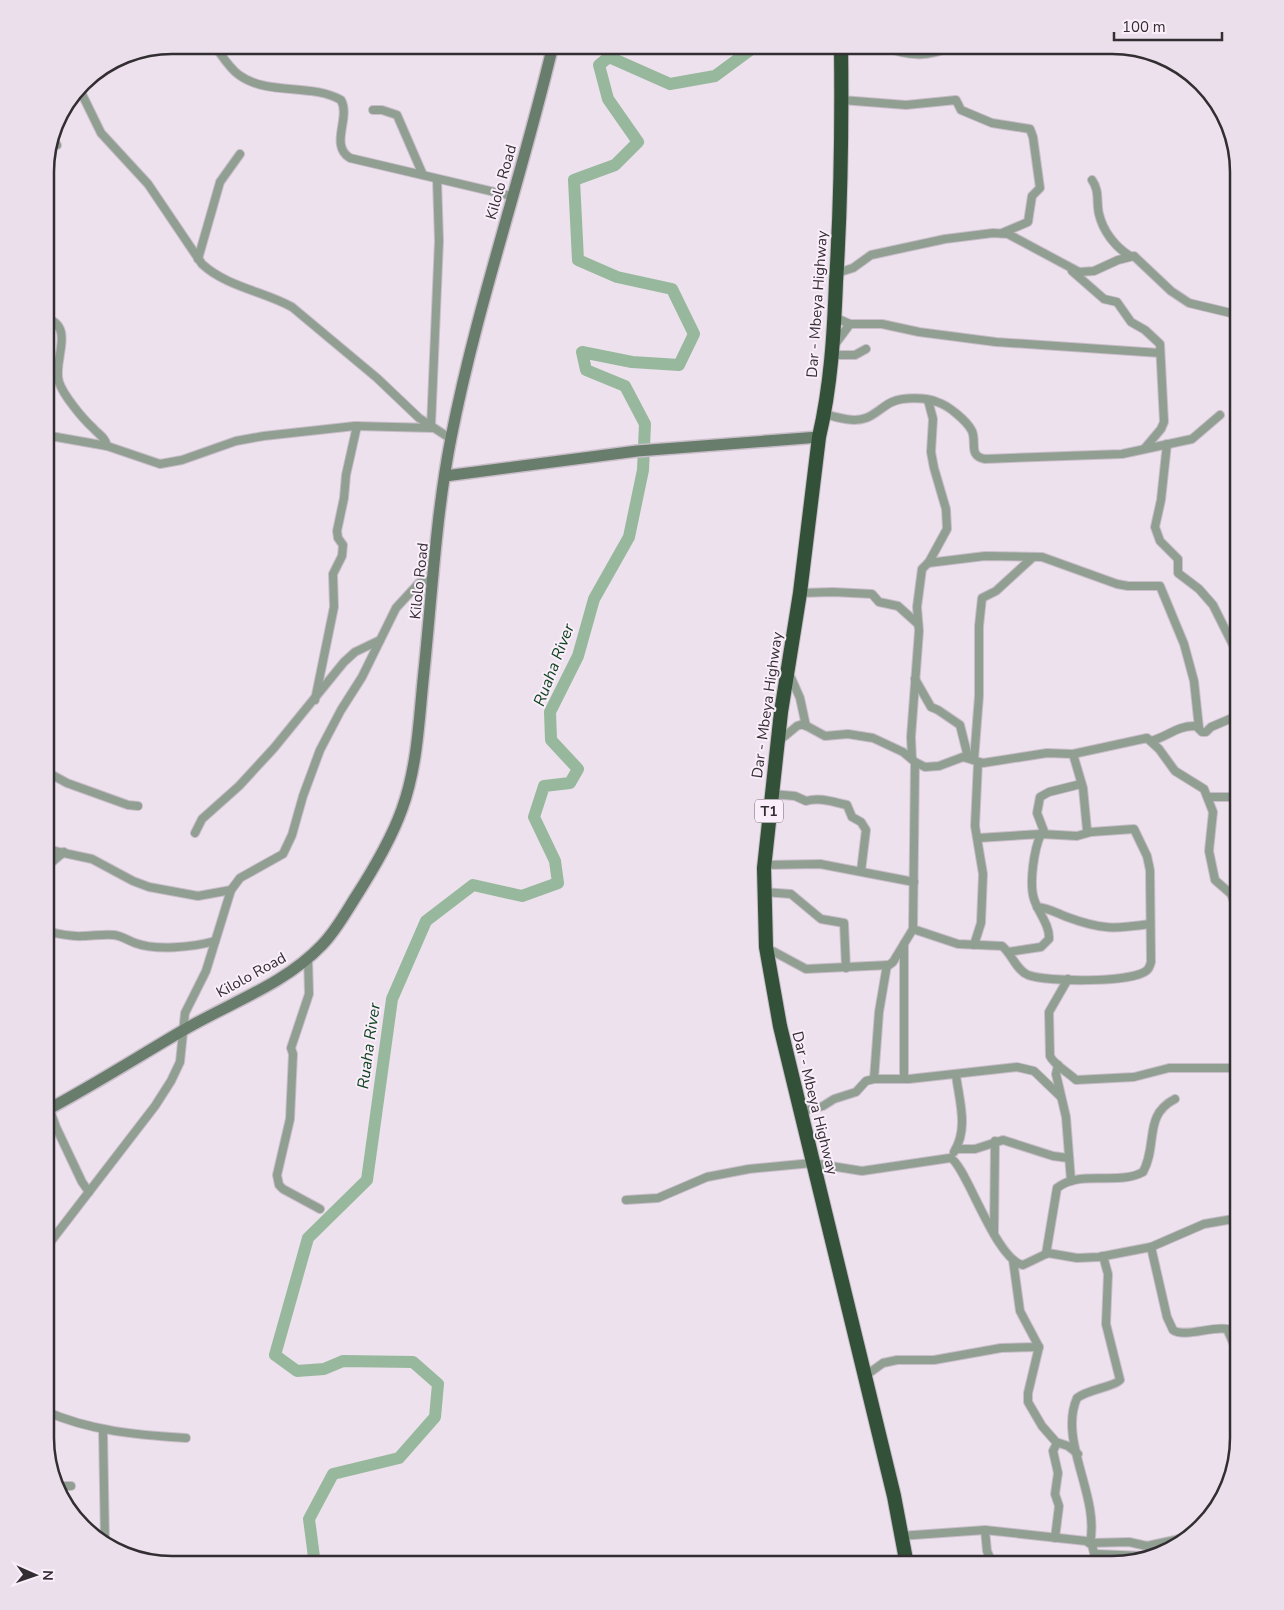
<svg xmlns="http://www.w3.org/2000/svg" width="1284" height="1610" font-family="'Nunito Sans',sans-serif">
	<rect width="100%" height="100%" fill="#ede1ed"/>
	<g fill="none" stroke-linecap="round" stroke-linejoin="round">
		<path stroke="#98b89d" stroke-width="12" d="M313,1565L314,1557L309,1519L333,1474L399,1458L435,1417L438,1384L413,1362L343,1361L324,1369L297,1371L275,1355L308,1238L367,1180L392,999L426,921L473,885L522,896L558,883L555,861L534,817L544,786L570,783L578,769L551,740L550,712L578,656L594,599L629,537L643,470L645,424L625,386L586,370L582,352L632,362L679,365L694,334L672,289L617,277L578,260L574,180L615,165L638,142L608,99L599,65L609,57L670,84L715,76L757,45"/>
		<g stroke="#c8bdc8" stroke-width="10">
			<g id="street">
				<path d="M214,45C221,54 229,68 239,75C268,96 311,83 341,100C351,118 329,145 350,158L512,196"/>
				<path d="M880,45C908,57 928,58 955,45"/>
				<path d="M79,88L101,133L148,184L202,264C227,287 263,291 292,307L377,378L419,418L451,439"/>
				<path d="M842,100L906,105L956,100L961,110L992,123L1030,129L1033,137L1040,188L1032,196L1028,222L1002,233"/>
				<path d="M373,110H382L397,115L423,175"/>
				<path d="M50,147L57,145"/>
				<path d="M1092,180C1100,191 1096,202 1099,214C1103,231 1115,247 1130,256"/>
				<path d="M198,259L220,182L240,154"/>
				<path d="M1072,271L1104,299L1117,302L1131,322L1145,330L1160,344L1164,422L1161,429L1145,448"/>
				<path d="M837,273L853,268L871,255L945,239L993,233L1008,234L1079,272L1094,271L1118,260L1134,256L1171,291L1189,303L1239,315"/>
				<path d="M834,317L850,324H882L919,332L996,342L1160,353"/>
				<path d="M45,318C77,326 52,361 59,382C63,395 83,419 93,428C99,435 105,437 107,446"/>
				<path d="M833,347L850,324"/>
				<path d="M831,355H855L866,349"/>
				<path d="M824,414C837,417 852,423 866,418C875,415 883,406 892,402C903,397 926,397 937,402C948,405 967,421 972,431C977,443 968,456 985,459L1122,454L1192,439L1220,415"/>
				<path d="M431,426L439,241L437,179"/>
				<path d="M45,435L107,446L160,464L182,460L236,441L264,436L355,426L433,428"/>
				<path d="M1167,444L1161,500L1155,527L1160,541L1178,559V573L1199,589L1213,605L1239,657"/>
				<path d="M928,563L985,556L1042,557L1117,584L1128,586H1160L1184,644L1194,681L1199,728"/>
				<path d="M800,593L833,592L872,594L879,602L898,606L918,624"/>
				<path d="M789,673L800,698L806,726"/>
				<path d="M915,679L931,707L938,710L960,725L968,757"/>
				<path d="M315,700L334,607L333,574L342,556L343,545L338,538L337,531L344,498L346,475L357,426"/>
				<path d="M779,741L797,726L803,724L825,736L848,734L873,738L903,752L915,762L925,767L939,766L963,757L983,763L1047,753L1073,754L1147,738L1159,749L1175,771L1204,789L1213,812L1209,851L1215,880L1239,901"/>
				<path d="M1151,741C1167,737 1178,725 1196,726L1202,732H1206L1211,727L1239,715"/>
				<path d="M912,759L911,737L919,631L917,607L922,569L929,562L947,529L946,509L934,468L931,452L933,419L928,400"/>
				<path d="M974,760L979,696V626L982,598L996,591L1032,558"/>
				<path d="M45,771L67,783L128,805L138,806"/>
				<path d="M771,794L795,796L806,801C820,797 833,802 847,805L852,817L861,822L866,830L861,871"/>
				<path d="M1208,797H1239"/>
				<path d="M195,833L202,819L239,786L274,748L344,662L355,652L380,640"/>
				<path d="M1045,834L1037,813L1040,797L1049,792L1081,784"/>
				<path d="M978,838L1041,834L1077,836L1091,832"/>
				<path d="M45,849L92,859L133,881L149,887L198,896L231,890"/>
				<path d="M764,865L820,864L914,882"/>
				<path d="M45,868L64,852"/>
				<path d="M764,892L791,894L821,919L844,923L846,968"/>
				<path d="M1232,896L1239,919"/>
				<path d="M1037,907C1049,908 1056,913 1067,917C1102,930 1114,929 1150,924"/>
				<path d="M913,929L915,762"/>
				<path d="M45,931C58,934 70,937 83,936C94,936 103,934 114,935C122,936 127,940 135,943C156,951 194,947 215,941"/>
				<path d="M974,945L981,923L983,874L975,826L978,762"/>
				<path d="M767,948L806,969L889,965L893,962L913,929L958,944L1002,946C1012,954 1016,970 1028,975C1046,982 1130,983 1146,971C1149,969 1150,966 1151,962L1150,870L1147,856L1134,829L1091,832L1087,830L1083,788L1073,754"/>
				<path d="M1008,952L1041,947L1049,939C1050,925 1038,912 1034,899C1029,883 1034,849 1041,834"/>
				<path d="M308,958L309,994L291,1048L293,1054L290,1119L277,1175L279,1185L283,1189L320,1209"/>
				<path d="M1068,979L1049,1012L1050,1056C1053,1064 1069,1073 1076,1080L1134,1077L1169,1068H1239"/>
				<path d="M1058,1065L1056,1074L1066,1117L1071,1181"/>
				<path d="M904,1078V944"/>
				<path d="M874,1079L879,1012L887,965"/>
				<path d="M45,1097L56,1127L82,1182L89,1192"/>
				<path d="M800,1112L823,1106L834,1099L856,1092L866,1081L874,1079H909L1017,1067L1034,1071L1060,1096"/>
				<path d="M956,1149H975L1003,1140L1053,1156L1068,1158"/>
				<path d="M954,1152C969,1128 959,1100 956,1075"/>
				<path d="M626,1200L658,1198L707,1177L749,1169L812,1163L862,1171L950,1158C965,1162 995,1260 1023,1265L1048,1253L1077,1258L1099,1257L1151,1247L1204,1224L1239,1218"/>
				<path d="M994,1233L995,1141"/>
				<path d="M1151,1247L1167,1317L1173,1330C1184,1338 1212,1326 1227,1329L1239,1356"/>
				<path d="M45,1249L155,1106L171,1081L180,1062L185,1013L206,971L231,890L240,878L283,854L292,835L303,796L320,750L341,710L362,677L396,608L419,583L434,578"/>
				<path d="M1046,1254L1057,1188C1081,1169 1118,1186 1143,1172C1158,1145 1143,1115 1175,1099"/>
				<path d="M1103,1256L1108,1274L1106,1324L1120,1380C1114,1387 1089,1389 1077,1398C1058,1441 1100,1496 1090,1543L1129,1542L1147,1546L1189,1537"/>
				<path d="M1013,1260L1020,1311L1039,1347L1028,1393V1402L1042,1426L1056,1442L1068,1446L1078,1454"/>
				<path d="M865,1376L883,1363L897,1360H934L1001,1348L1039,1347"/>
				<path d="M45,1411C90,1431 137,1435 186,1438"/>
				<path d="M103,1430L105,1543"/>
				<path d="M60,1486H71"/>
				<path d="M985,1530L987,1551L993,1565"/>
				<path d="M900,1536L985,1530L1086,1541L1092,1545L1097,1565"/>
				<path d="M1055,1538L1059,1506L1055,1494L1058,1473L1053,1451L1057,1443"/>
				<path d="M1096,1554L1144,1556"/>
			</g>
		</g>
		<g stroke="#c8bdc8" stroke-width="14">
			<g id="secondary">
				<path d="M445,476L637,451L819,437"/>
				<path d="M45,1111C92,1086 136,1058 182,1031C229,1003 284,985 322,945C335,932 345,914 355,898C373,870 391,840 402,809C418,765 419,717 424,671C432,594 436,514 451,438C477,305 522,177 553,45"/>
			</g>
		</g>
		<g stroke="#c8bdc8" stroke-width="16">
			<path id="highway" d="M841,45C842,124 841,203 836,282C834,333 831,386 819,437L800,593L781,712L764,868L766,947L780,1026L894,1496L907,1565"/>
		</g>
		<use href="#street" stroke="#919f93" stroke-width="8"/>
		<use href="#secondary" stroke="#687d6b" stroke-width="11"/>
		<use href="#highway" stroke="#335038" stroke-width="14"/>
	</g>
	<g text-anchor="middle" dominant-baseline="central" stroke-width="4" stroke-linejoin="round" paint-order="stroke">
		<rect fill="#faeefa" stroke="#6e686e" stroke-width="1" x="755" y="799.5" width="28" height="23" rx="4"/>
		<g font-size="14" font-weight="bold" fill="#322e32">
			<text x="769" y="811">T1</text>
		</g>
		<g font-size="15" fill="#322e32" stroke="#faeefa">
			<text transform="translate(501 182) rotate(-74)">Kilolo Road</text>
			<text transform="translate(817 304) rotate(-86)">Dar - Mbeya Highway</text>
			<text transform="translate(419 581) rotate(-84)">Kilolo Road</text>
			<text transform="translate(767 705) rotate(-82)">Dar - Mbeya Highway</text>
			<text transform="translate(251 975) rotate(-29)">Kilolo Road</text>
			<text transform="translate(815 1103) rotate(76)">Dar - Mbeya Highway</text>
		</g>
		<g font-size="16" font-style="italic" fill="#0f431f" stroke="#faeefa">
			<text transform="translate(554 665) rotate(-69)">Ruaha River</text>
			<text transform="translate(369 1046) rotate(-82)">Ruaha River</text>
		</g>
	</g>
	<path d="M0 0H1284V1610H0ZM172 54H1112A118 118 0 0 1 1230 172V1438A118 118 0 0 1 1112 1556H172A118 118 0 0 1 54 1438V172A118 118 0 0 1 172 54Z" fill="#eadfea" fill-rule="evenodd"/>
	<path fill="none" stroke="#322e32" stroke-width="2.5" d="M172 54H1112A118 118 0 0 1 1230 172V1438A118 118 0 0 1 1112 1556H172A118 118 0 0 1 54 1438V172A118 118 0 0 1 172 54Z"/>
	<g transform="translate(35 1575) rotate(92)" stroke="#faeefa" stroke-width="4" paint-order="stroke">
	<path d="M0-4L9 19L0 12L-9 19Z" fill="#322e32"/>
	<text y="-8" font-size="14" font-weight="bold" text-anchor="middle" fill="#322e32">N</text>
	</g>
	<path d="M1114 32v8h108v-8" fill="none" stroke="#322e32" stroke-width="2.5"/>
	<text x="1122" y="32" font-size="15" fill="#322e32" stroke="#faeefa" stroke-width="4" paint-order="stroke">100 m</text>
</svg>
